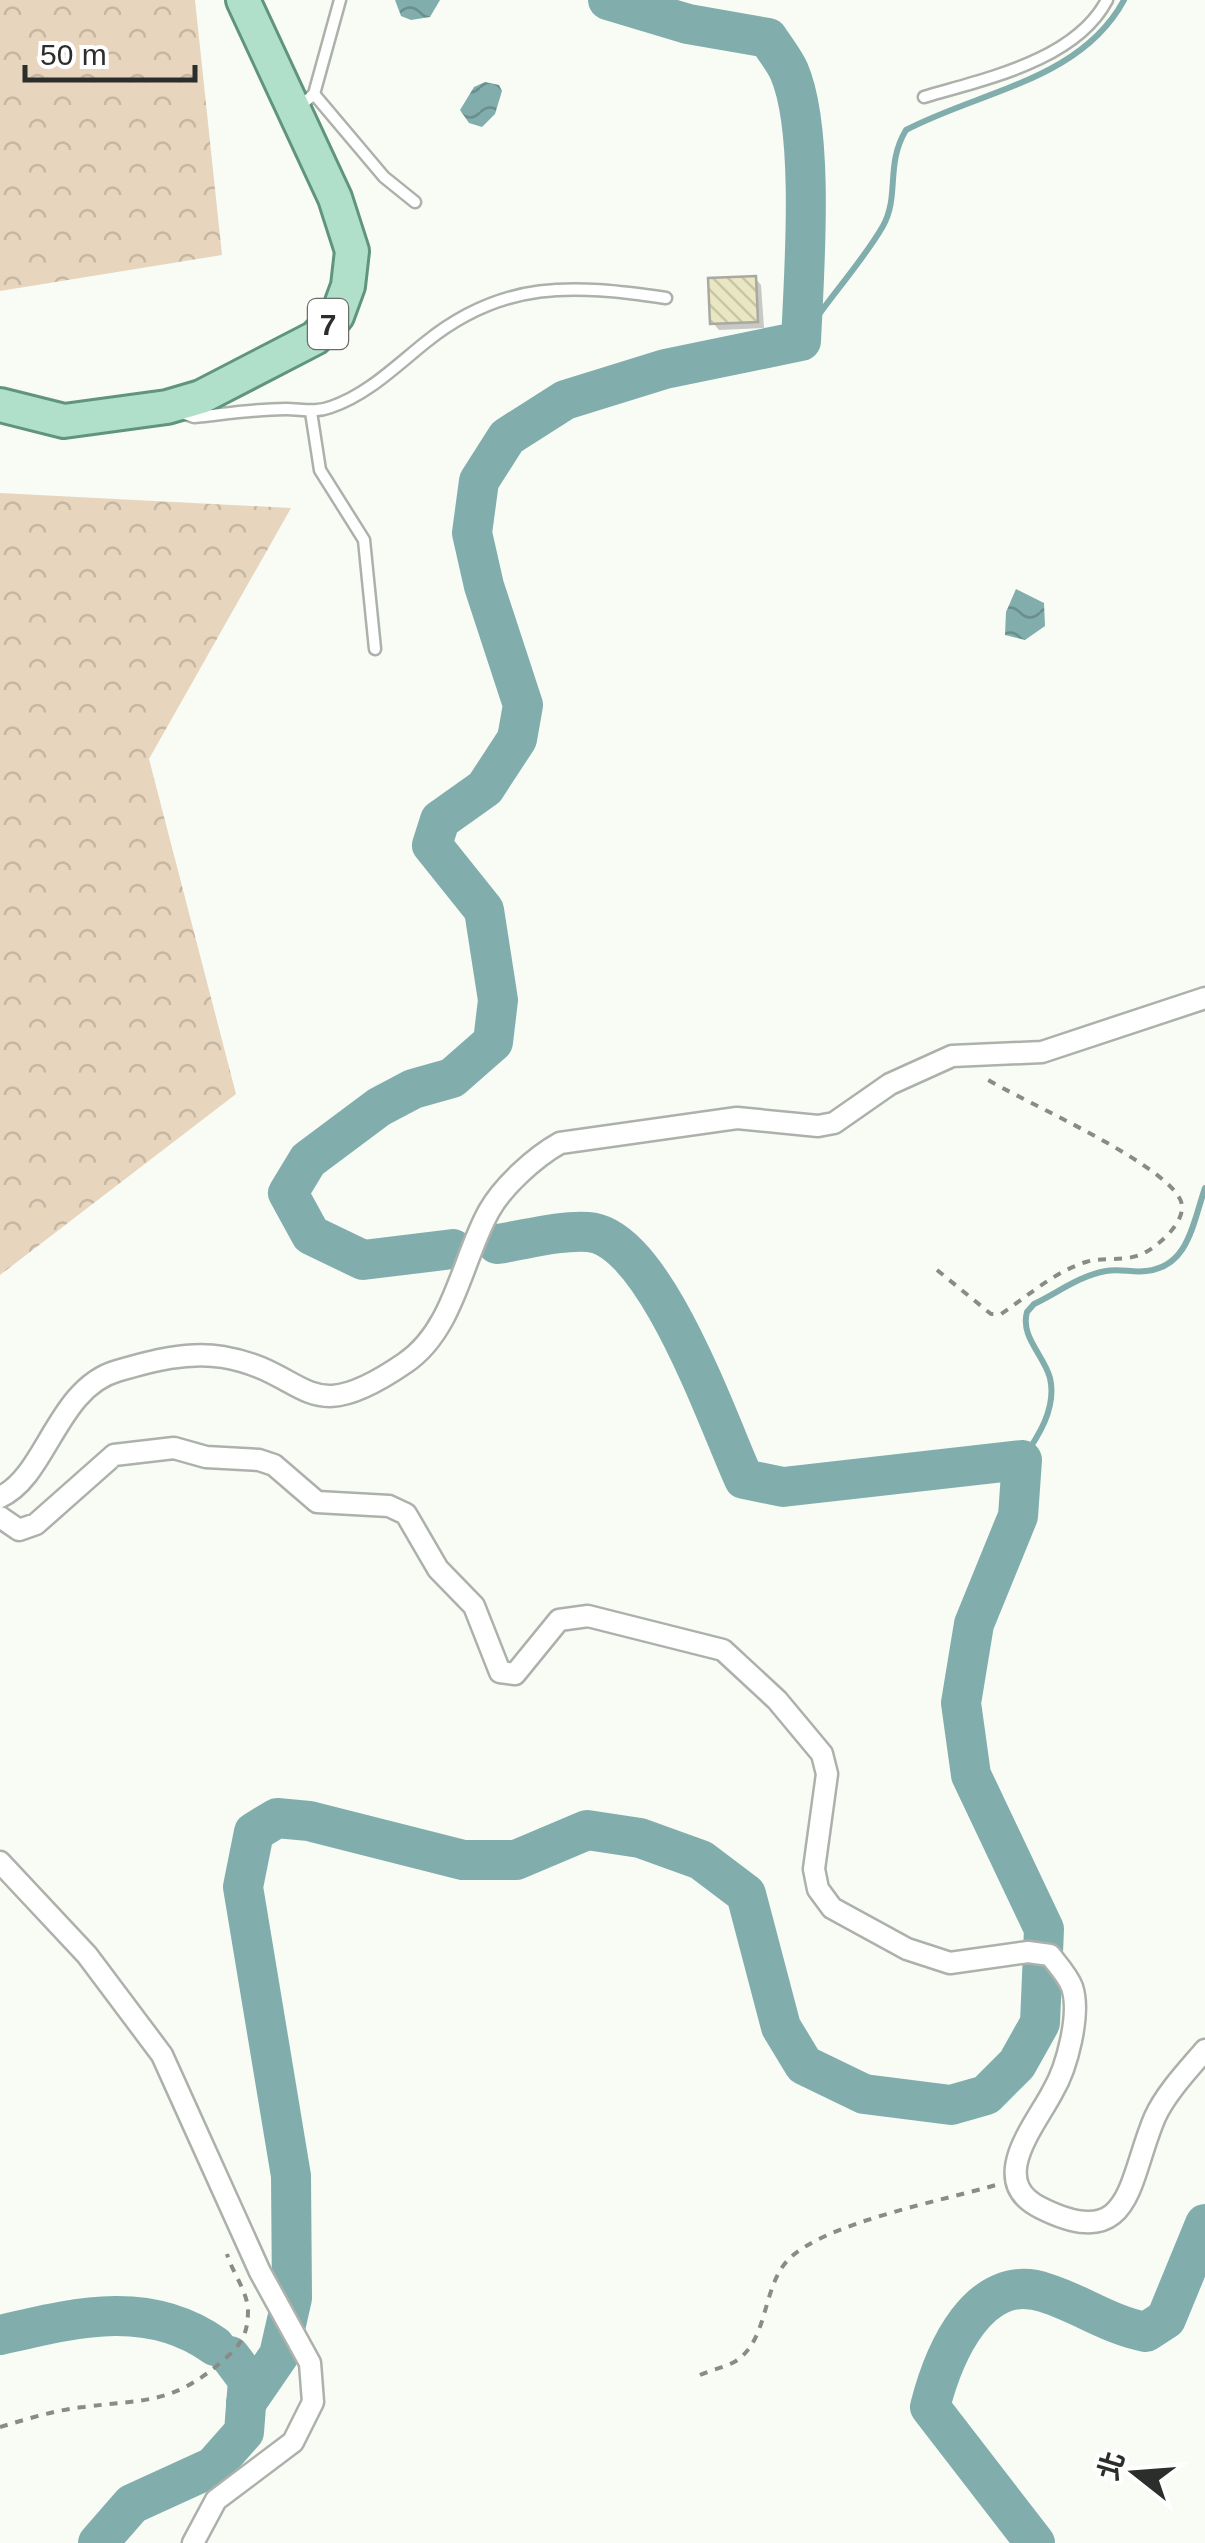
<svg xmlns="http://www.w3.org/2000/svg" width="1205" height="2543" font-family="Helvetica,'Noto Sans TC',sans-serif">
	<defs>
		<pattern id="forest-crowns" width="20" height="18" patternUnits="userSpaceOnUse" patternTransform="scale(2.5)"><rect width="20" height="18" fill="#e7d5be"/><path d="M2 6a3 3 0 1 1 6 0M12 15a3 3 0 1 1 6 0" fill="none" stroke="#c6b7a3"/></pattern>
		<pattern id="water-waves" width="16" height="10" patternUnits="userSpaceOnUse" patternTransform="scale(2.5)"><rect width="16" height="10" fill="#81aead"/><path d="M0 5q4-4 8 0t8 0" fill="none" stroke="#6a8e8d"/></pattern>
		<pattern id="building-back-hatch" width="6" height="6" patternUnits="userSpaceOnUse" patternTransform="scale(2.5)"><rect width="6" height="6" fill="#e9e6c2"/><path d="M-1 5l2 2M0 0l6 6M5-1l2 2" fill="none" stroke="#c8c6a7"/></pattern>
	</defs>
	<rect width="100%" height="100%" fill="#f8fcf5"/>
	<g fill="url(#forest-crowns)">
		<path d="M0,0H195L222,255L0,291Z"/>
		<path d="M0,493L291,508L149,759L236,1094L0,1275Z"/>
	</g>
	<g fill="url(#water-waves)">
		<path d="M395,0H440L430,17L411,20L401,16Z"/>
		<path d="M485,82L499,85L502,91L495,114L482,127L469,123L460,110L474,87Z"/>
		<path d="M1016,589L1044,603L1045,626L1025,640L1005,635L1006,612Z"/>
	</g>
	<path fill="#0003" d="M755,278L761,285L764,328L719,330L713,323Z"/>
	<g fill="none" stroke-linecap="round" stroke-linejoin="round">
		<g stroke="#81aead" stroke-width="6">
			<path d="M801,341C825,301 860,266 883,226C900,195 885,165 906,130C980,91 1081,80 1124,0"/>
			<path d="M1022,1460C1038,1437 1057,1408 1050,1378C1044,1355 1020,1337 1027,1312L1034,1304C1057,1293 1081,1275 1106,1271C1119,1268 1133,1273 1146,1271C1189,1267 1193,1222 1205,1188"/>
		</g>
		<g stroke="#81aead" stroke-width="40">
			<path d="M453,1249L363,1260L311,1235L288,1193L308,1160L379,1107L413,1089L452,1078L493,1042L498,1000L484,910L432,845L440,820L485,788L517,739L523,705L484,586L472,533L479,481L507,437L565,400L665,369L801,341C804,273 815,131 789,71C784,60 775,49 768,38L688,24L608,0"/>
			<path d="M0,2335C74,2318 148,2298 215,2346"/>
			<path d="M246,2403L279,2355L292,2298L291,2176L243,1887L254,1832L277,1818L309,1821L463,1860H516L587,1830L640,1838L701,1860L746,1894L781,2027L804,2065L864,2094L951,2105L986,2095L1017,2064L1040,2023L1044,1929L971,1775L961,1703L974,1624L1018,1516L1022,1460L783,1487L744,1479C719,1425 655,1236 588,1232C559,1230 525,1240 497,1244"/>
			<path d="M98,2543L132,2504L213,2467L244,2432L248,2380L230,2356"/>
			<path d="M1035,2543L930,2407C943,2356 978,2269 1046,2293C1081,2304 1109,2325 1146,2332L1166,2319L1205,2224"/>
		</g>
	</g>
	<path fill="url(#building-back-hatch)" stroke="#a9a9a2" stroke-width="2.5" d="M756,276L758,322L710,324L708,278Z"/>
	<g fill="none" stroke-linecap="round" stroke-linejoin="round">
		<g stroke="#adb1ab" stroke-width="15">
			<g id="lane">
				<path d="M314,94L384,177L415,202"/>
				<path d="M924,97C984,79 1075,61 1107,0"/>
				<path d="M298,108L314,94L340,0"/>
				<path d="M311,412L320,470L364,540L375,649"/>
				<path d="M182,413L194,417C224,414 255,409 286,409C302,409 315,413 331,407C367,395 396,366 426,342C503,280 572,284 666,298"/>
			</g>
		</g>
		<g stroke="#adb1ab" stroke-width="25">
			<g id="street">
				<path d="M0,1497C46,1477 57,1388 117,1371C151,1361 188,1351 223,1357C311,1372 303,1433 405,1363C454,1330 462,1259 489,1211C503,1186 535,1157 560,1143L737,1118L818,1126L834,1123L890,1084L952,1056L1042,1052L1205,998"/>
				<path d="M0,1517L19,1530L36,1524L114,1455L174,1448L206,1457L259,1460L274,1465L317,1502L389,1506L406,1514L438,1569L474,1606L500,1672L515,1674L559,1620L588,1616L723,1650L777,1700L822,1754L827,1774L814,1869L818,1889L832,1908L907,1949L950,1963L1028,1952L1050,1955C1057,1964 1068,1976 1072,1987C1081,2014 1067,2067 1053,2091C1035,2126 986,2181 1041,2208C1133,2254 1128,2179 1155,2117C1166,2093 1188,2070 1205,2050"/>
				<path d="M0,1862L87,1955L162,2055L260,2272L310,2363L313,2402L293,2442L216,2500L193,2543"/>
			</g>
		</g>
		<g stroke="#60947c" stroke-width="38">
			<path id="primary" d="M0,405L64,421L167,407L201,397L315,338L337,316L348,286L352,251L335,198L243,0"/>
		</g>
		<g stroke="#888b86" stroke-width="4" stroke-dasharray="8 8" stroke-linecap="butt">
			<path d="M937,1270L991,1314H1001C1028,1296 1054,1272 1086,1262C1105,1256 1127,1263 1146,1252C1160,1244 1183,1224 1182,1206C1180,1169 1019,1100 985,1078"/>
			<path d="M700,2375C711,2370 726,2367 736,2361C769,2339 762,2287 788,2260C823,2223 945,2200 996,2185"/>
			<path d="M0,2427C27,2419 55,2410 84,2407C143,2399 171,2405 220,2363C239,2347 248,2337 248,2311C248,2292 232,2272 227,2254"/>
		</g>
		<use href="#lane" stroke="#fff" stroke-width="10"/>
		<use href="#street" stroke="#fff" stroke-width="20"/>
		<use href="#primary" stroke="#b0e0ca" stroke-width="32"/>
	</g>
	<g text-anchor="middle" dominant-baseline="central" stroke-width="8" stroke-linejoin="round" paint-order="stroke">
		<rect fill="#fff" stroke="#6b6d6b" stroke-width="2.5" x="308" y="299" width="40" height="50" rx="8"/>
		<g font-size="30" font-weight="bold" fill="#2c2e2b">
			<text x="328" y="324">7</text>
		</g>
	</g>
	<g transform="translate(1135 2473) rotate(287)" stroke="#ffffff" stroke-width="8" paint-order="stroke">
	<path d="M0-8L18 38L0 25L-18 38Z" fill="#2c2e2b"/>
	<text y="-15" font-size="28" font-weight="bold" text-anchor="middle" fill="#2c2e2b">北</text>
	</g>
	<path d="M25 65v15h170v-15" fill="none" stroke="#2c2e2b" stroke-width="5"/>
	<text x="40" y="65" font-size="30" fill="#2c2e2b" stroke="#ffffff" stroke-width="8" paint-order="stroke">50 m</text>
</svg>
